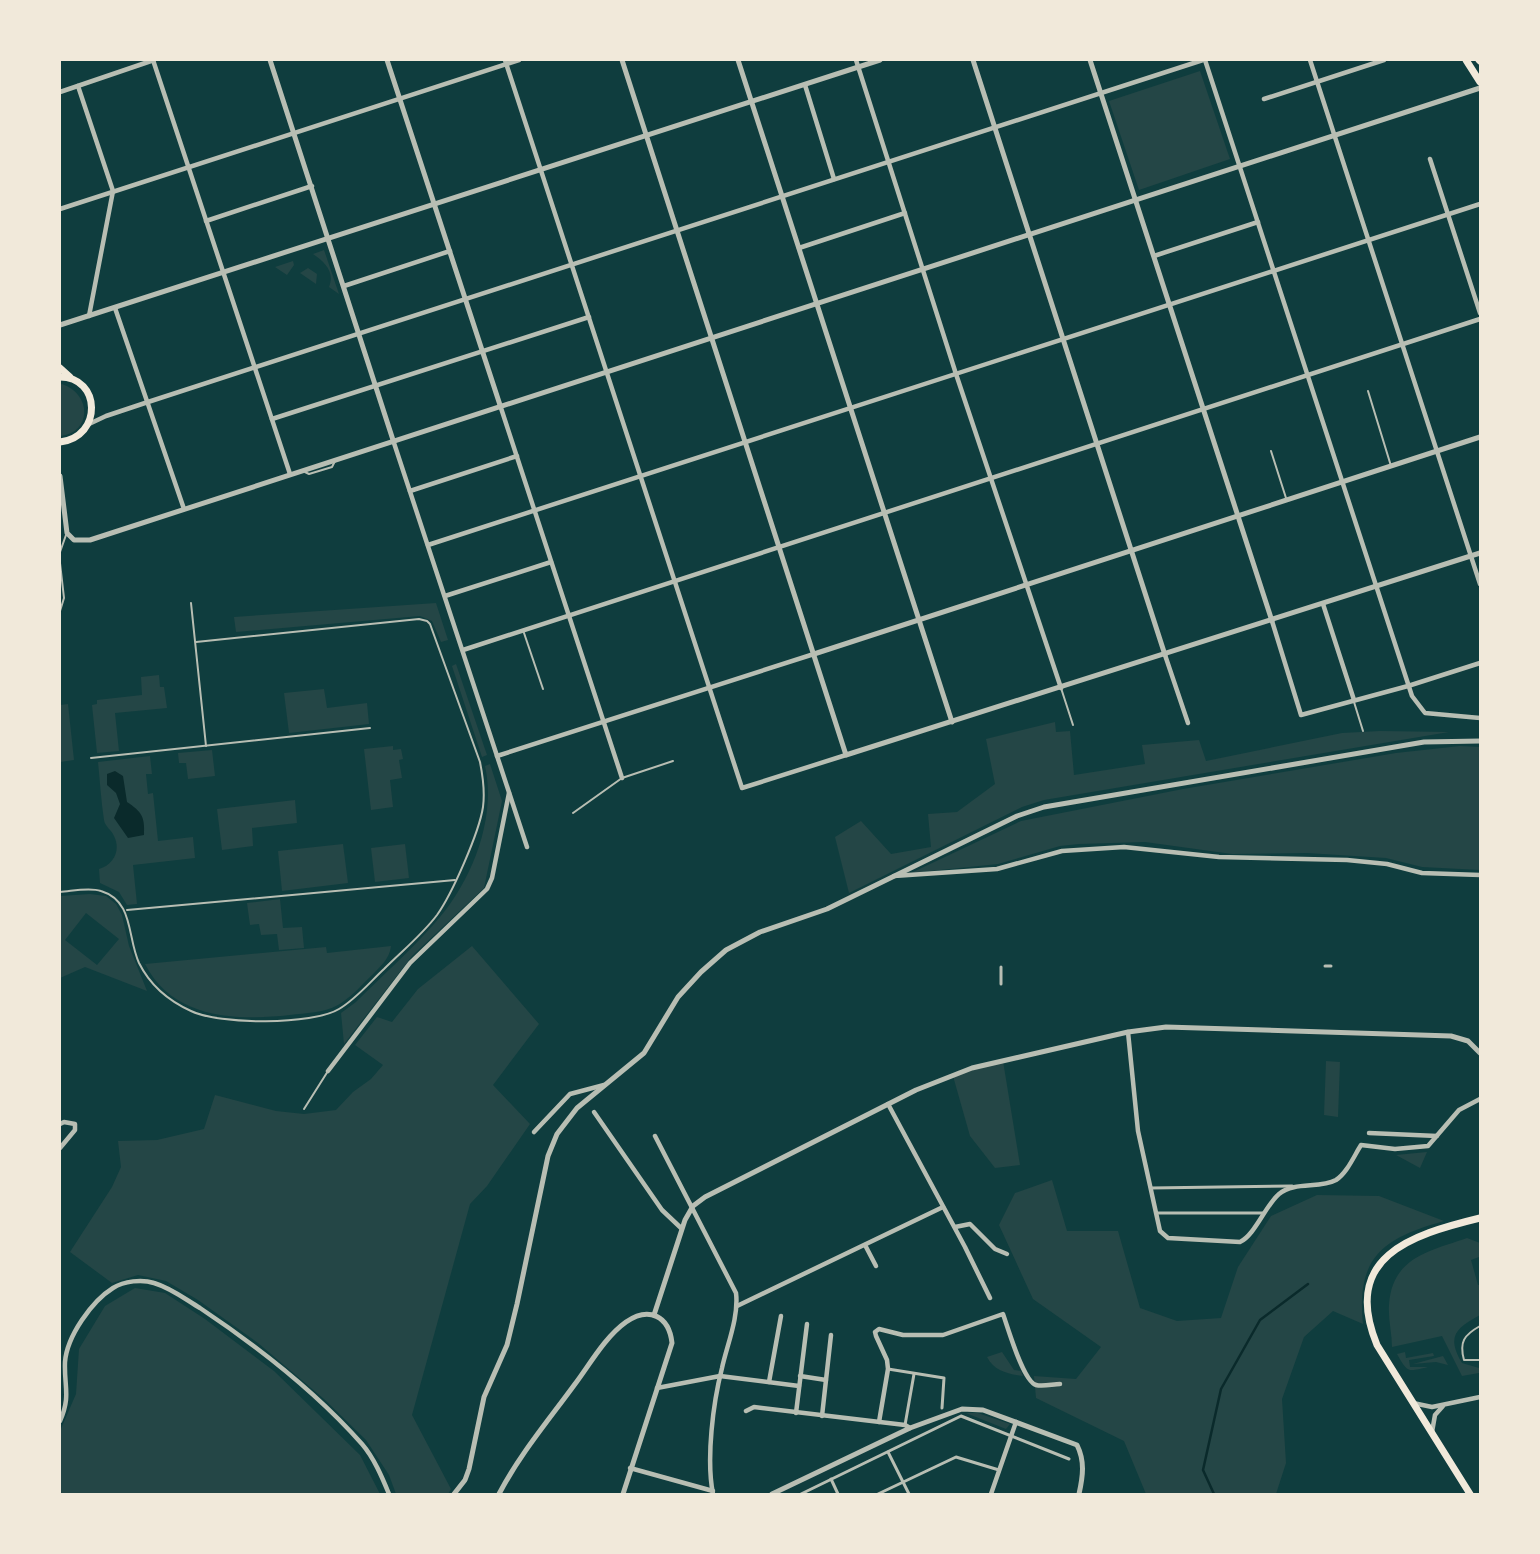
<svg xmlns="http://www.w3.org/2000/svg" width="1540" height="1554" font-family="Cabin,sans-serif">
	<rect width="100%" height="100%" fill="#0f3d3e"/>
	<g fill="#244646" fill-rule="evenodd">
		<path d="M1200,71L1230,159L1139,190L1109,101Z"/>
		<path d="M324,250L339,294L329,287C335,272 325,262 313,254Z"/>
		<path d="M293,261L294,265L287,275L275,267Z"/>
		<path d="M308,268L317,274L316,284L300,273Z"/>
		<path d="M62,384C92,394 92,433 60,436V385Z"/>
		<path d="M436,603L448,640L441,642L432,621L420,616L236,632L234,617Z"/>
		<path d="M456,664L487,755L482,757L452,666Z"/>
		<path d="M159,675L160,687H164L167,708L115,713L119,751L97,753L92,705L97,704V700L142,695L141,677Z"/>
		<path d="M324,689L327,708L367,703L369,724L289,733L284,693Z"/>
		<path d="M68,704L74,760L60,762V705Z"/>
		<path d="M1055,722L1056,732L1070,731L1074,775L1145,764L1142,745L1199,740L1206,761L1342,733L1380,731L1449,732L1044,800L1022,807L849,893L835,837L861,821L891,854L931,847L928,814L957,812L995,784L986,739Z"/>
		<path d="M393,746V750L401,749L403,759L399,760L402,778L390,780L393,807L371,810L364,749Z"/>
		<path d="M1460,746L1480,747V870L1422,867L1386,858L1307,853L1232,854L1145,842L1079,844L1060,846L998,864L911,873L1021,821L1183,789L1396,753Z"/>
		<path d="M212,750L215,776L188,779L186,763H179L178,753Z"/>
		<path d="M150,756L152,774H146L148,794L153,793L158,841L193,837L195,858L133,865L137,904L127,905L119,892L100,883L99,869C114,865 121,850 114,836C112,830 105,827 104,820C101,801 100,781 98,762Z"/>
		<path d="M490,764L502,801L484,888L412,956L344,1044L341,1013L356,1002C382,976 410,951 434,924C471,884 497,819 485,766Z"/>
		<path d="M295,800L297,823L252,828L253,846L222,850L217,809Z"/>
		<path d="M343,844L348,883L282,891L278,851Z"/>
		<path d="M405,844L409,878L375,882L371,848Z"/>
		<path d="M90,894L106,896L116,904L122,915L129,946L147,991L85,967L60,978V896ZM86,913L119,939L97,965L65,940Z"/>
		<path d="M280,899L283,928L302,927L304,948L279,950L277,934L261,935L259,924L250,925L247,903Z"/>
		<path d="M391,946C390,959 378,969 370,977C360,987 350,998 338,1005C323,1013 306,1013 290,1015C236,1021 173,1019 145,964L326,947L327,953Z"/>
		<path d="M472,946L539,1024L493,1085L530,1124L487,1186L470,1204L412,1415L451,1489L448,1494H396L389,1475L366,1440L324,1399L258,1343L198,1300L166,1281L138,1275L112,1283L70,1252L112,1187L121,1167L118,1141L157,1140L204,1129L215,1095L276,1111L304,1114L336,1110L353,1092L371,1079L383,1065L355,1045L377,1017L392,1022L418,989Z"/>
		<path d="M1003,1061L1020,1165L995,1168L970,1136L953,1076Z"/>
		<path d="M1326,1061L1340,1062L1338,1117L1324,1115Z"/>
		<path d="M1427,1152L1420,1168L1396,1155Z"/>
		<path d="M1052,1180L1067,1231H1118L1140,1308L1177,1321L1221,1318L1238,1267L1271,1216L1317,1195L1379,1196L1444,1221C1384,1238 1356,1256 1363,1324L1333,1311L1304,1337L1282,1399L1286,1463L1276,1494H1146L1124,1441L1036,1398L1034,1376L1076,1379L1101,1347L1033,1299L999,1225L1015,1193Z"/>
		<path d="M1467,1238L1480,1243L1479,1257L1471,1260L1478,1285H1480V1315C1456,1328 1446,1336 1462,1363L1479,1368V1373L1462,1376L1442,1336L1392,1347C1392,1333 1388,1319 1389,1305C1392,1257 1430,1251 1467,1238Z"/>
		<path d="M135,1288L165,1293L205,1319L274,1371L360,1455L380,1494H60V1431L76,1394L79,1349L105,1306Z"/>
		<path d="M1002,1352L1014,1370L1021,1371L1023,1376C1008,1374 994,1371 987,1357Z"/>
		<path d="M1405,1352L1406,1358L1433,1353L1434,1356L1409,1360L1410,1367H1428C1407,1372 1408,1373 1397,1354Z"/>
		<path d="M1443,1356L1448,1365L1436,1362L1413,1364Z"/>
		<path d="M966,1413H978L1010,1424L1006,1429Z"/>
	</g>
	<path fill="#0a2a2b" d="M115,771L123,776L127,802C142,812 145,817 144,835L128,838L114,818L120,804L116,793L107,785V774Z"/>
	<g fill="none" stroke-linecap="round" stroke-linejoin="round">
		<path stroke="#0a2a2b" stroke-width="2.5" d="M1214,1494L1203,1470L1221,1389L1260,1320L1308,1284"/>
		<g stroke="#b8beb3" stroke-width="2">
			<path d="M1368,391L1391,466"/>
			<path d="M1271,451L1286,498"/>
			<path d="M305,472L309,474L332,467L335,461"/>
			<path d="M60,552L66,535"/>
			<path d="M60,563L64,598L60,611"/>
			<path d="M191,603L206,746"/>
			<path d="M523,630L543,689"/>
			<path d="M1061,688L1073,725"/>
			<path d="M1354,702L1363,731"/>
			<path d="M91,758L370,728"/>
			<path d="M573,813L622,778L673,761"/>
			<path d="M60,892C73,891 89,887 101,891C134,901 127,937 139,963C150,985 169,1001 191,1011C219,1025 313,1025 339,1009C356,999 370,982 384,969C402,951 422,935 437,915C452,894 479,833 483,807C485,792 483,777 480,762L430,624L427,621L419,619L196,642"/>
			<path d="M127,910L455,880"/>
			<path d="M304,1109L328,1071"/>
			<path d="M1480,1326C1464,1335 1459,1342 1464,1360H1480"/>
		</g>
		<g stroke="#b8beb3" stroke-width="3">
			<path d="M1325,966H1331"/>
			<path d="M1001,984V967"/>
			<path d="M1151,1188L1292,1186"/>
			<path d="M1156,1213H1263"/>
			<path d="M888,1369L944,1378L942,1408"/>
			<path d="M905,1425L914,1374"/>
			<path d="M888,1452L909,1494"/>
			<path d="M831,1479L838,1494"/>
			<path d="M801,1494L961,1416L1069,1459"/>
			<path d="M878,1494L956,1457L999,1470"/>
		</g>
		<g stroke="#b8beb3" stroke-width="4.5">
			<path d="M153,60L290,474"/>
			<path d="M505,60L742,788L846,755"/>
			<path d="M856,60L956,374L1061,688"/>
			<path d="M1205,60L1412,696L1425,713L1480,718"/>
			<path d="M1310,60L1480,584"/>
			<path d="M805,85L834,179"/>
			<path d="M78,86L113,191L89,316"/>
			<path d="M60,92L154,60"/>
			<path d="M1264,99L1384,60"/>
			<path d="M1430,159L1480,313"/>
			<path d="M60,209L519,60"/>
			<path d="M206,221L312,186"/>
			<path d="M799,248L905,213"/>
			<path d="M1154,256L1258,222"/>
			<path d="M344,286L450,251"/>
			<path d="M115,308L184,509"/>
			<path d="M500,405L622,778"/>
			<path d="M272,419L589,317"/>
			<path d="M89,424L106,416L148,402L1203,60"/>
			<path d="M393,440L527,847"/>
			<path d="M410,491L517,456"/>
			<path d="M428,545L1480,204"/>
			<path d="M445,596L551,562"/>
			<path d="M1323,604L1354,700"/>
			<path d="M1272,621L1301,715L1408,686L1480,663"/>
			<path d="M463,650L1480,319"/>
			<path d="M1165,655L1188,723"/>
			<path d="M497,756L814,654"/>
			<path d="M894,876L997,869L1062,851L1124,847L1219,857L1347,860L1387,864L1422,873L1480,875"/>
			<path d="M1128,1032L1138,1131L1160,1231L1168,1238L1240,1242C1255,1235 1265,1206 1279,1194C1295,1181 1319,1189 1336,1180C1347,1173 1354,1156 1361,1145L1395,1149L1428,1146L1459,1110L1480,1099"/>
			<path d="M328,1071L410,963L487,889L492,878L509,793"/>
			<path d="M888,1104L965,1247L990,1298"/>
			<path d="M594,1112L662,1210L681,1228"/>
			<path d="M60,1124L64,1122L75,1124V1130L60,1148"/>
			<path d="M534,1132L570,1094L604,1085"/>
			<path d="M1369,1133L1437,1136"/>
			<path d="M655,1136L736,1293C739,1317 727,1345 722,1368C713,1403 706,1459 713,1494"/>
			<path d="M955,1227L970,1224L995,1249L1007,1254"/>
			<path d="M865,1245L876,1266"/>
			<path d="M737,1306L943,1207"/>
			<path d="M800,1376L826,1380"/>
			<path d="M769,1382L781,1316"/>
			<path d="M657,1388L720,1376L799,1386"/>
			<path d="M1413,1403L1432,1407L1480,1397"/>
			<path d="M746,1411L754,1407L905,1425L910,1428"/>
			<path d="M796,1413L807,1324"/>
			<path d="M822,1416L831,1335"/>
			<path d="M60,1421C71,1396 64,1387 65,1362C67,1336 92,1301 113,1288C124,1281 142,1279 154,1283C171,1288 185,1299 200,1308C257,1346 316,1392 362,1444C374,1458 382,1477 389,1494"/>
			<path d="M879,1422L888,1369L887,1360L876,1336L875,1332L879,1329L903,1335H943L1003,1314C1008,1328 1023,1381 1036,1385C1043,1387 1053,1384 1060,1384"/>
			<path d="M1432,1432L1435,1415L1443,1406"/>
			<path d="M630,1468L713,1491"/>
			<path d="M991,1494L1016,1422"/>
		</g>
		<g stroke="#b8beb3" stroke-width="5">
			<path d="M270,60L393,440"/>
			<path d="M387,60L500,405"/>
			<path d="M622,60L846,755L1480,553"/>
			<path d="M738,60L952,722"/>
			<path d="M973,60L1165,655"/>
			<path d="M1090,60L1272,621"/>
			<path d="M60,325L880,60"/>
			<path d="M60,476L67,533L74,540H90L1480,88"/>
			<path d="M814,654L1480,437"/>
			<path d="M654,1315L685,1220L693,1206L705,1197L916,1090L972,1068L1128,1032L1166,1027L1451,1036L1468,1041L1480,1053"/>
			<path d="M454,1494L465,1480L469,1469L484,1397L507,1345L517,1304L548,1156L557,1134L577,1108L644,1053L678,997L701,972L726,950L760,932L827,909L1017,816L1044,807L1424,742L1480,741"/>
			<path d="M499,1494C520,1454 548,1421 575,1384C590,1364 605,1337 626,1322C649,1306 669,1316 672,1343L623,1494"/>
			<path d="M772,1494L910,1428L962,1409L983,1410L1077,1445C1085,1461 1083,1476 1079,1494"/>
		</g>
		<g stroke="#f1e9da" stroke-width="7">
			<path d="M1466,60L1480,82"/>
			<path d="M1479,60L1480,61"/>
			<path d="M60,368L70,377"/>
			<path d="M60,377C101,377 103,437 60,442"/>
			<path d="M1470,1494L1377,1345C1341,1257 1410,1235 1480,1218"/>
		</g>
	</g>
	<rect width="1540" height="1554" fill="none" stroke="#f1e9da" stroke-width="122"/>
</svg>
